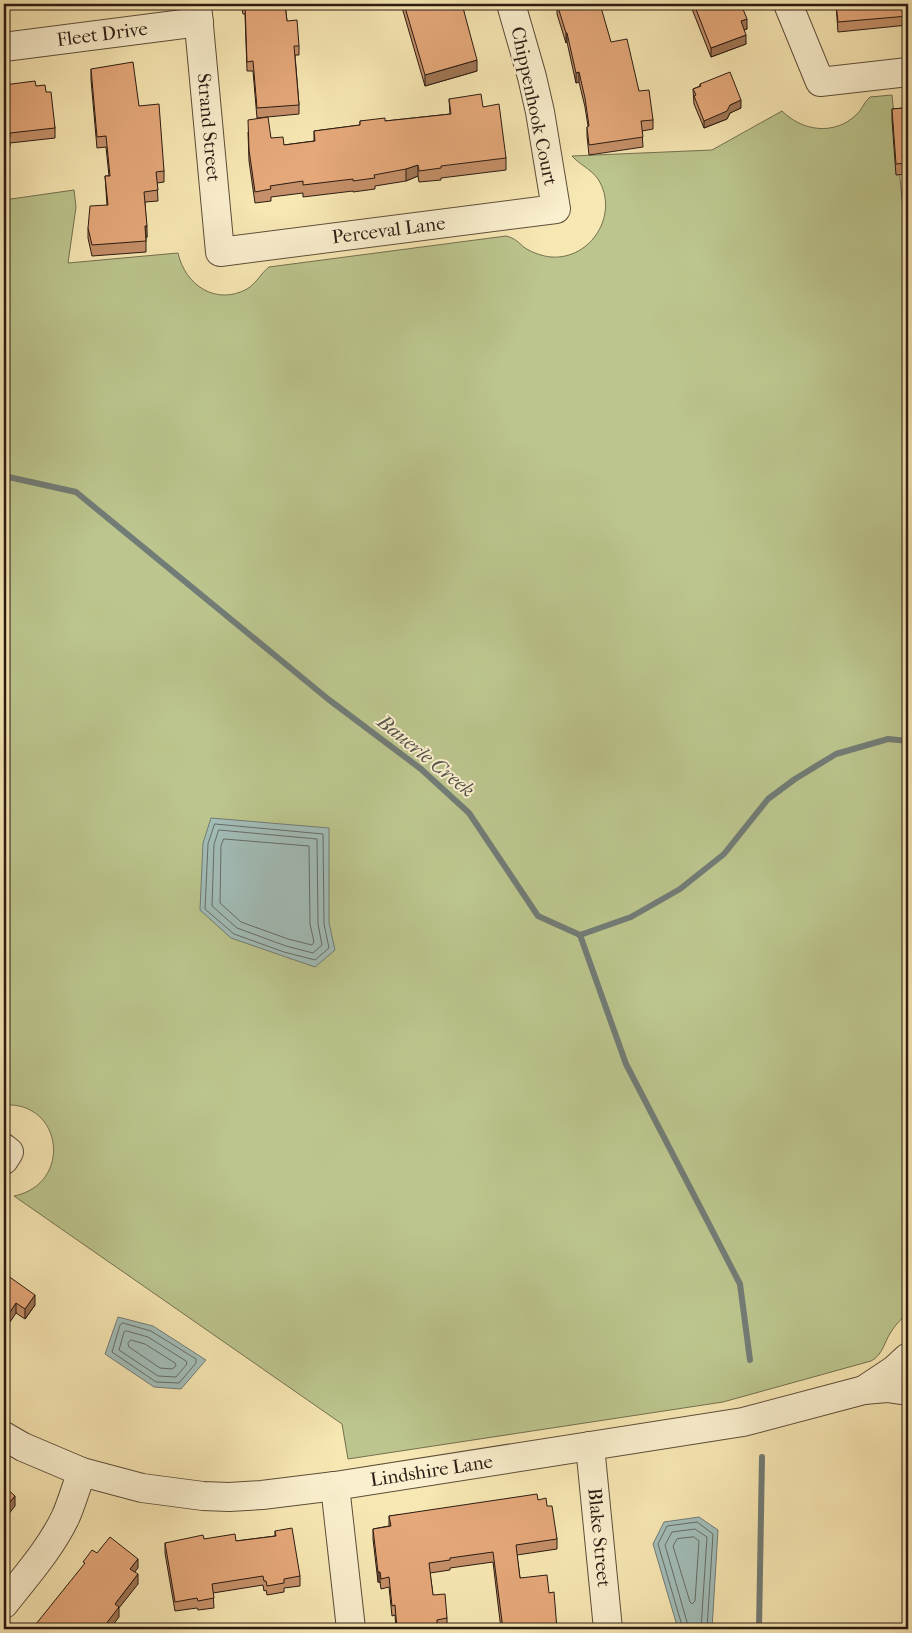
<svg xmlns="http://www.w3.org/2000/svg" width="912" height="1633" font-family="'IM FELL French Canon',serif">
	<rect width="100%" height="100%" fill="#f7e7b3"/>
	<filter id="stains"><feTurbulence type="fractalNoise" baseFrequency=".004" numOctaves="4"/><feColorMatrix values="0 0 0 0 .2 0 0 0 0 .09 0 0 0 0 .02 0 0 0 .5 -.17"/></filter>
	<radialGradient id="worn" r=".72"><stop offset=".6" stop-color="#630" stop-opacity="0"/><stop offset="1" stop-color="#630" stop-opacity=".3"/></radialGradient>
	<path fill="#bcc58d" stroke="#747050" d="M892,95L903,209H908V1314C901,1319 896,1324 891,1332C884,1342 883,1355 871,1361L723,1402L348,1459L342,1424L14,1196C73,1184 63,1101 4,1105V200L74,190L76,207L68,263L178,253C185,285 216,306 247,289C257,283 261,273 269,267L506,236C515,238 519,243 525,248C533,253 542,256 551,257C591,260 620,214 598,179C591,169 580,165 572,156L712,150L782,111C802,131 834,136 856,115C862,110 864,102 870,97Z"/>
	<g fill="#a2bdb8" stroke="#727c76">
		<path d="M211,818L329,828V923L335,950L315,967L231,938L200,910L203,843Z"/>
		<path d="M118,1317L153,1326L206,1360L181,1389L154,1387L105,1354Z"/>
		<path d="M699,1517L718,1530L712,1629H678L653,1544L664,1522Z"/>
	</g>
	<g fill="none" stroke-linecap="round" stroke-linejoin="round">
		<g stroke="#666c65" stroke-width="1">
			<path d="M215,824L323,834L324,924L329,948L315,960L284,952L234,934L205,909L208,844Z"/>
			<path d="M219,830L317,839L318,924L322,945L313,953L286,946L237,928L212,906L214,845Z"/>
			<path d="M224,839L309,846L310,924L314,942L312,945L288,939L241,922L220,903L221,846Z"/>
			<path d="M123,1323L151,1331L196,1359V1363L179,1383L156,1382L112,1352L120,1325Z"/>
			<path d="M127,1331L148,1337L186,1361L187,1364L176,1377L158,1376L119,1350L124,1332Z"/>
			<path d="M131,1340L145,1344L175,1363L176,1366L172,1369L160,1368L129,1347L128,1344Z"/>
			<path d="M694,1537L699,1541L695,1601L692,1604L690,1602L673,1546L677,1539Z"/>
			<path d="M683,1629L658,1544L667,1526L697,1522L713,1534L707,1629"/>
			<path d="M689,1629L665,1545L672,1532L695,1529L707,1537L701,1629"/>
		</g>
		<g stroke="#727c76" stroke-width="6">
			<path d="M4,476L76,492L328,699L421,769L469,813L538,916L580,935L631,917L680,889L724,854L768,799L795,779L836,754L888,739L908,741"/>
			<path d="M580,935L626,1064L740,1284L750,1360"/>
			<path d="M759,1629L762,1457"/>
		</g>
		<g stroke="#5e4e3a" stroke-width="30">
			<g id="minor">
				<path id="s1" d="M197,4L220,252L556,209L540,112L532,77L511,4"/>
				<path d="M788,4L820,82L908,72"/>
				<path id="s2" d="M4,47L199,22"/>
				<path d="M4,1148L9,1152L4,1160"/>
				<path d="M864,1390L894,1370L907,1358"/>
				<path id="s3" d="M4,1436L23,1447L82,1472L142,1488L203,1496L229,1497L262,1495L335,1486L743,1422L864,1390L887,1388L908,1391"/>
				<path id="s4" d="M590,1446L608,1629"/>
				<path d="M335,1486L351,1629"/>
				<path d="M4,1604C26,1576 51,1548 66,1516C72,1502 76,1487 82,1472"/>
			</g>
		</g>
		<use href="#minor" stroke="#faefce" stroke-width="28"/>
	</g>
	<g fill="#c59069" stroke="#2b1b12">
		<path d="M241,4H285L287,21L299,46V55H295L299,105V114L257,118L253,71H247L245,14H243Z"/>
		<path d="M401,4H462L477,71L425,86Z"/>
		<path d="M557,4L611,42L639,91L653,120V129L642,131L643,147L589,155L587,136V127L588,126L585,107L579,82L576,83L567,42L566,43L557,14Z"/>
		<path d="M690,4H741L747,29L744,30L746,44L711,57Z"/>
		<path d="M836,4H908V25L838,32Z"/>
		<path d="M91,69L139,106L164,171V182L157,183L158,201L145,202L147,237H146V252L92,256L88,238V228L107,205L105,176H109L106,147L97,148L91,80Z"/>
		<path d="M700,84L741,108L730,113L727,119L704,128L694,104L693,89L700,86Z"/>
		<path d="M4,85L36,86L46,92L55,128V138L10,143V147L4,148Z"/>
		<path d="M449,99L483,107L506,158V170L441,178V180L419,182L418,176L406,181L375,186V189L353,192V191L303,197V193L271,197V201L255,203L249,161L248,132L271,138L284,145L314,141V131L360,125V121H385L450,114Z"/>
		<path d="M908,106V174L896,175L892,120V109L904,108Z"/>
		<path d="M4,1273L35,1305L25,1319L16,1313Z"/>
		<path d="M538,1500L547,1506L557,1539V1549L517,1555L520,1578L549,1593L557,1629H501L493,1562L450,1568V1570L430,1573L433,1595L447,1618V1628L441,1629H396L395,1615L392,1616L389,1587L381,1589L380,1582H378L373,1539V1529L389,1526V1516Z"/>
		<path d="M275,1531L300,1576V1586L284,1588V1592L267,1595L266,1590L264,1591L263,1585L213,1593L214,1608L198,1610L197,1608L175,1611L165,1553V1543L204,1539L236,1541L275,1536Z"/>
	</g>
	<g fill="#a07655" stroke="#2b1b12">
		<path d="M747,19V29L741,31V21Z"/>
		<path d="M566,33H567V42L566,43Z"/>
		<path d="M746,35V44L711,57V48Z"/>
		<path d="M477,60V71L425,86V75Z"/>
		<path d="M579,72V82L576,83V73Z"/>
		<path d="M741,100V108L730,113L727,119L704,128V121L730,105Z"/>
		<path d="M418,165V176L406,181V169Z"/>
		<rect x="145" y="226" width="2" height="11"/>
		<path d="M35,1295V1305L25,1319V1309Z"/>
		<path d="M16,1303V1313L4,1331V1321Z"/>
		<path d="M15,1496V1506L4,1520V1509Z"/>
		<path d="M138,1559V1568L130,1578V1569Z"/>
		<rect x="378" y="1572" width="2" height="10"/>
		<path d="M138,1574V1584L119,1608V1617L110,1629H102L115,1604Z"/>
	</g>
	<g fill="#e5a87a" stroke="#2b1b12">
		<path d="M243,4H285L287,21L297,20L299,46H294L299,105L257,108L253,61L247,62L245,4Z"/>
		<path d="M404,4H462L477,60L425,75Z"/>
		<path d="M557,4H600L611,42L627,39L639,91L649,90L653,120L641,121L643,137L589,145L587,127L589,126L585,98L579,72L576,73L567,33H566Z"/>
		<path d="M694,4H741L747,19L741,21L746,35L711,48Z"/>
		<path d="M836,4H908V16L838,22Z"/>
		<path d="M133,62L139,106L159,104L164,171L156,172L158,190L144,192L147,226H145L146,241L92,245L88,228L90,206L108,205L105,176H110L106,136L97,137L91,69Z"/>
		<path d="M730,72L741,100L730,105L727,111L704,121L694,96L696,95L693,89L701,86L700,84Z"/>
		<path d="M35,81L36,86L45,85L46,92H51L55,128L10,133V137L4,138V85Z"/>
		<path d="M481,94L483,107L499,104L506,158L441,166V168L419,171L418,165L406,169L374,175L375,178L353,181V179L303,185V181L270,186L271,189L255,192L249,150L248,120L268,117L271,138L283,137L284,145L315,141L314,131L360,125V121L385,118V121L451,114L449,99Z"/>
		<path d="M908,106V163L896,164L892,109L904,108V107Z"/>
		<path d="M4,1273L35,1295L25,1309L16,1303L4,1321Z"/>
		<path d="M4,1486L15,1496L4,1509Z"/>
		<path d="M537,1494L538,1500L546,1498L547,1506H552L557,1539L516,1545L520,1578L547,1575L549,1593L554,1592L557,1629H503L493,1552L450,1558V1560L429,1563L433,1595L445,1594L447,1618L437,1620V1629H397L395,1605L392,1606L389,1577L381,1579L380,1572H378L373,1529L391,1526L389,1516Z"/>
		<path d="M292,1528L300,1576L284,1579V1583L267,1586L266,1581H264L263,1576L212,1584L214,1598L198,1601L197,1598L175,1602L165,1543L203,1535L204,1539L235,1534L236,1541L276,1536L275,1531Z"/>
		<path d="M110,1537L138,1559L130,1569L138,1574L115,1604L119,1607L102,1629H32L85,1563L83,1562L92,1550L97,1553Z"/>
	</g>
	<g text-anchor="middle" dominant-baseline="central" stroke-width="4" stroke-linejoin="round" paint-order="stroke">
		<g font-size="19" fill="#2b1b12" stroke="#faefce">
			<text stroke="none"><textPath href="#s2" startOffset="99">Fleet Drive</textPath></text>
			<text transform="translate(534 106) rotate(78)">Chippenhook Court</text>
			<text stroke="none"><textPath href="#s1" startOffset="124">Strand Street</textPath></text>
			<text stroke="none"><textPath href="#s1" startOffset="419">Perceval Lane</textPath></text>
			<text stroke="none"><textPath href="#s3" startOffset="440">Lindshire Lane</textPath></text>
			<text stroke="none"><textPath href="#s4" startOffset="92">Blake Street</textPath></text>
		</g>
		<g font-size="20" font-style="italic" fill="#55544c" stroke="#faefce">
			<text transform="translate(426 756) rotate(39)">Bauerle Creek</text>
		</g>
	</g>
	<rect width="912" height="1633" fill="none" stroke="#f7e7b3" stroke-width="20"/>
	<rect x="5" y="5" width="902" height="1623" fill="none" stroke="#2b1b12" stroke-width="2.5"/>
	<rect x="10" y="10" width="892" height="1613" fill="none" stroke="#2b1b12"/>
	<rect width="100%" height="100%" filter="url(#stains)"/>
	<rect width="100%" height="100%" fill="url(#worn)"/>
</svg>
